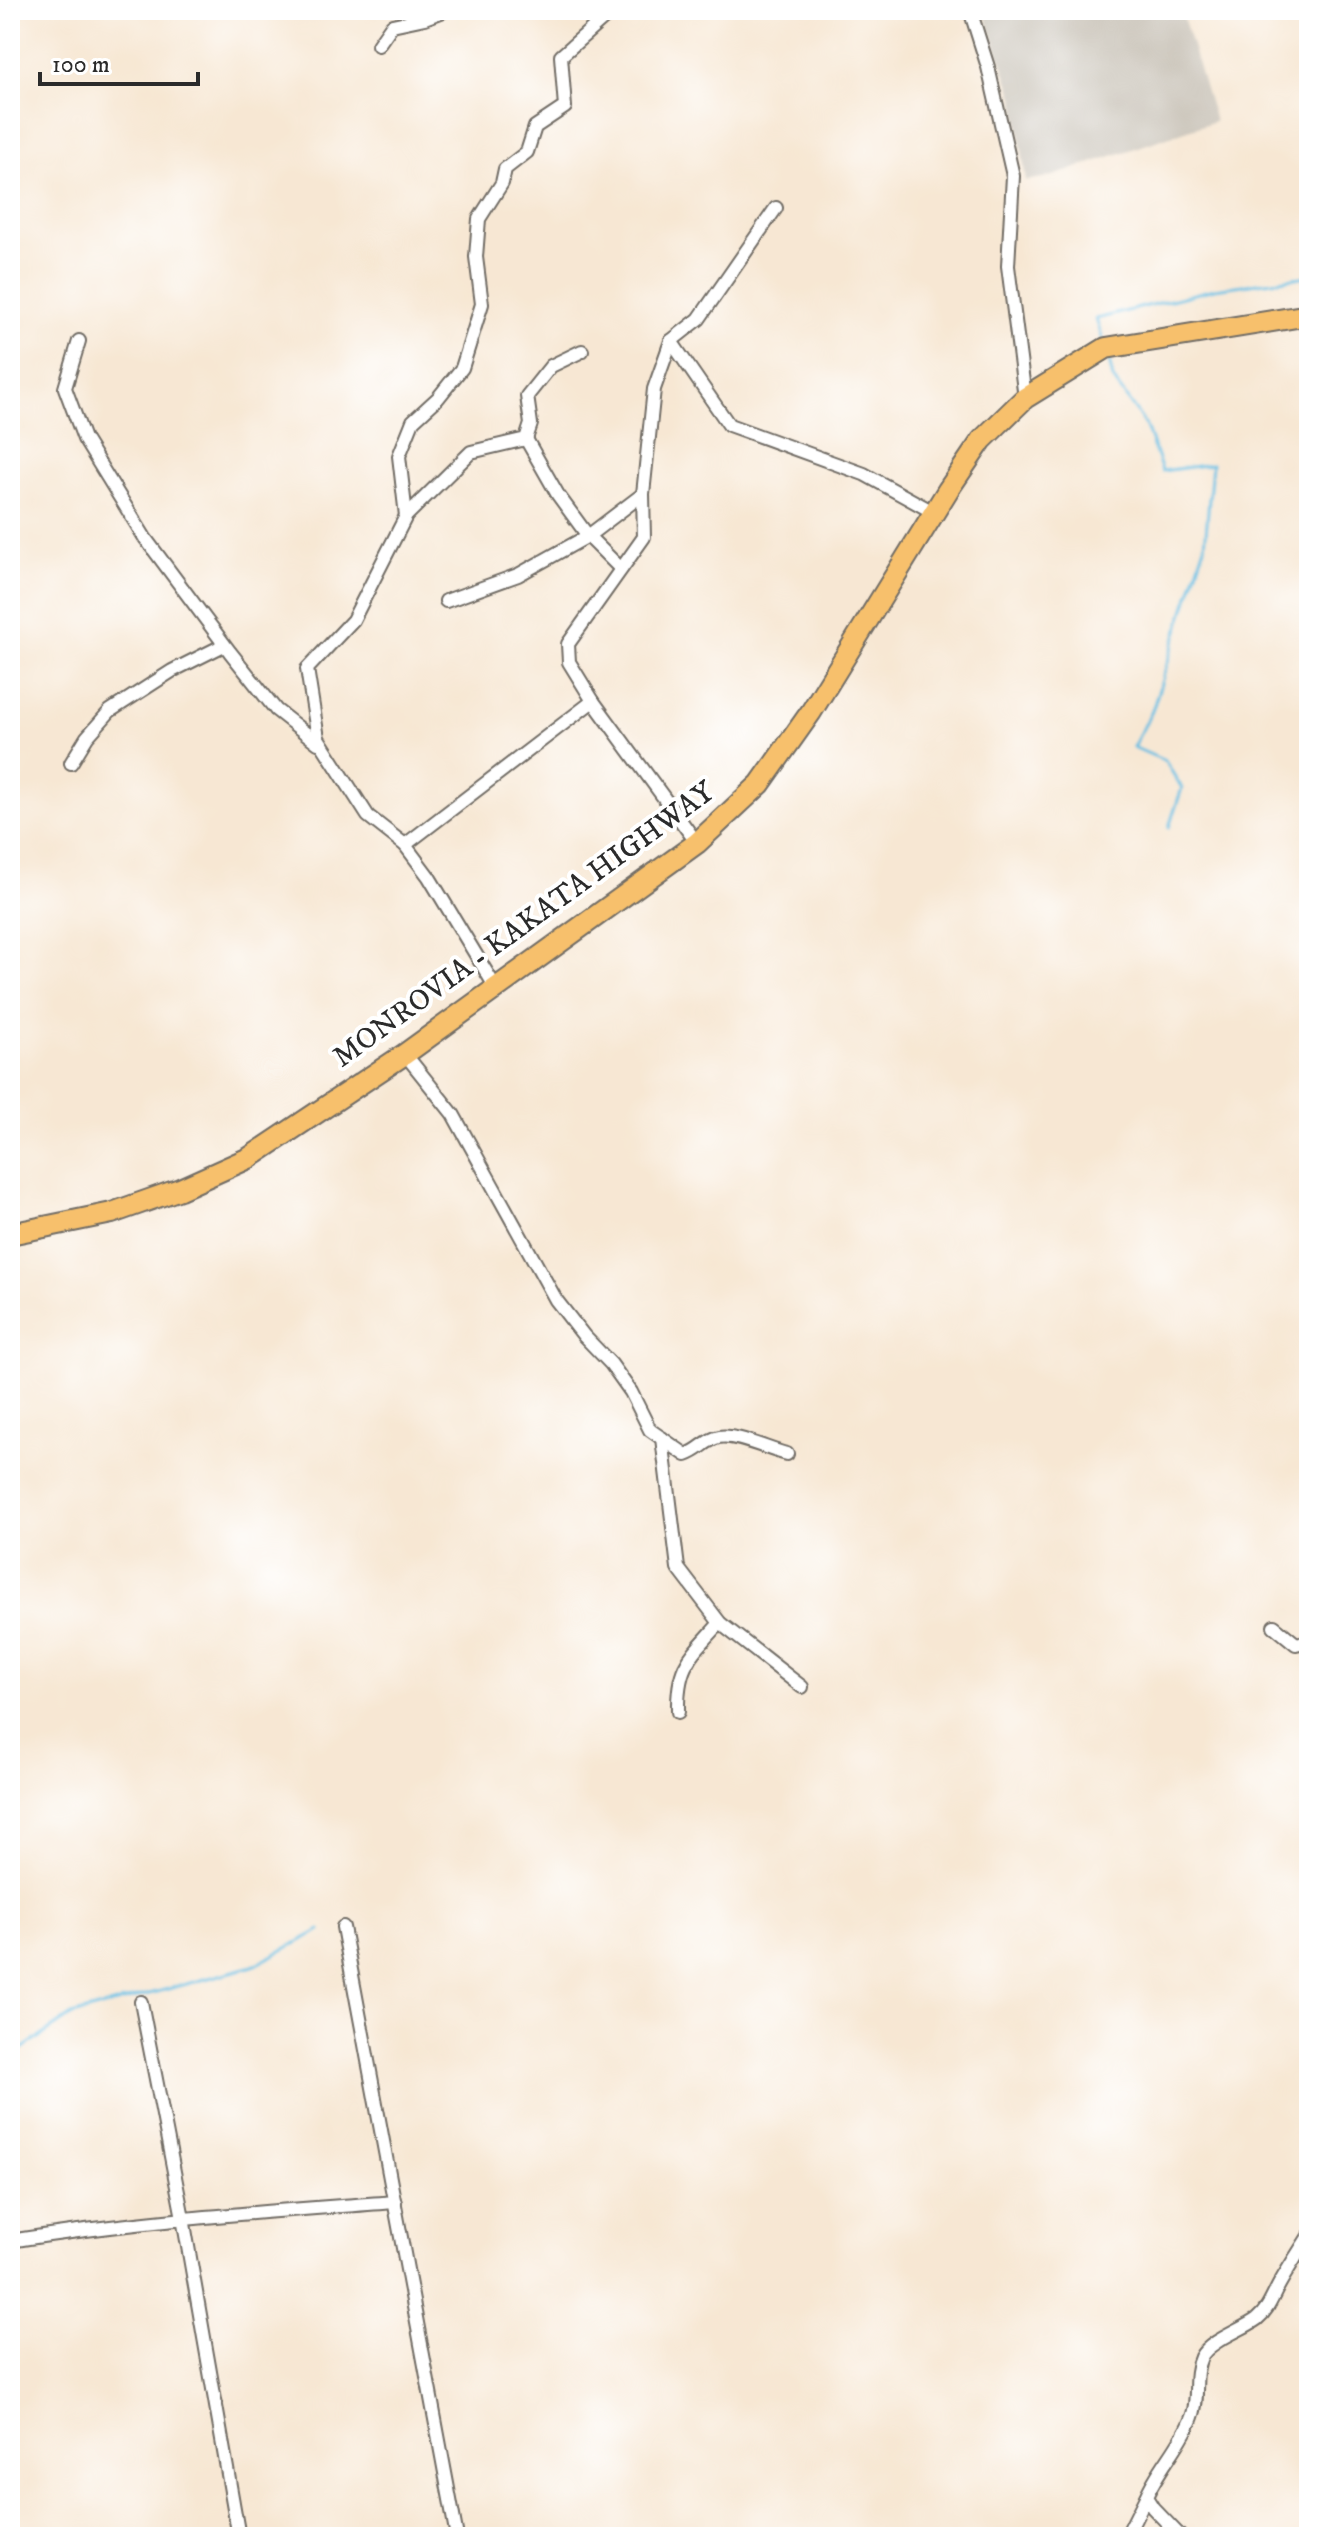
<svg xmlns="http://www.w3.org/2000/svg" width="1319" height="2547" font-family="'IM FELL DW Pica',serif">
	<rect width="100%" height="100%" fill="#fff"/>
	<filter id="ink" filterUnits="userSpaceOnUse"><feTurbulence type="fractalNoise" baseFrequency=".0125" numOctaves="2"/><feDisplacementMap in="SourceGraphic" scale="16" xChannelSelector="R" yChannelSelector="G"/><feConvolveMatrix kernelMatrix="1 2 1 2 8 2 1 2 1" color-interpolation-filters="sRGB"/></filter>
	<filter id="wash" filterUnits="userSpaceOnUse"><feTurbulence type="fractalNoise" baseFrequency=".006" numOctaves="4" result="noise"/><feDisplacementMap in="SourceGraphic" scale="32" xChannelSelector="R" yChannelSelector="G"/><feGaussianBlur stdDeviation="1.8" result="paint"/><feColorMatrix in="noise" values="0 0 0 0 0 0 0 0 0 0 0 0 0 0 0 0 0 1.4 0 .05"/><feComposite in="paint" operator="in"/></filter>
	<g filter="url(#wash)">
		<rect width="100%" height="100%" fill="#f7e7d3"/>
		<path fill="#c9c3b8" d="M983,10H1181L1215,121L1053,176L1026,181L1015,100Z"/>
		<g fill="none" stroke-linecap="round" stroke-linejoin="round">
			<g stroke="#65bee2" stroke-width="3">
				<path d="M1103,340L1096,319L1214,289L1309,276"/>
				<path d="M1108,355L1113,379L1145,424L1162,471L1212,464L1205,546L1152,711L1133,747L1165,761L1182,788L1169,827"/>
				<path d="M10,2057L72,2015L253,1966L321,1930"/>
			</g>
		</g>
	</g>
	<g filter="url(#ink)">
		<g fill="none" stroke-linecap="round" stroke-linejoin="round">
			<g stroke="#726d66" stroke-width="16">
				<g id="minor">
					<path d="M970,10L988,67L1013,176L1008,266L1025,398"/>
					<path d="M378,45L392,25L425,18L446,10"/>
					<path d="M79,341L65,388L84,439L145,538L230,652L276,710L318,743"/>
					<path d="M671,341L729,425L864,474L935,513"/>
					<path d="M526,439L558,495L588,536L621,569"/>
					<path d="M406,516L399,456L413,421L438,398L462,368L482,304L476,257L479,219L502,183L505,169L527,152L535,127L565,107L561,56L613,10"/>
					<path d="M446,601L518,575L588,536L643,494"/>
					<path d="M71,763L87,737L110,711L172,671L224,645"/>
					<path d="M697,843L593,701L569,662L568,644L644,537L643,494L654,389L671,341L699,319L776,208"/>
					<path d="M405,845L593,701"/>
					<path d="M496,988L429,877L405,845L368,816L318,738L307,669L353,620L406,516L471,452L526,439L531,424L527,396L551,366L582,351"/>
					<path d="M405,1054L453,1114L556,1300L584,1336L611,1364L631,1392L650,1430L686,1455C701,1450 705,1440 719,1437C735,1433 769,1450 787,1454"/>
					<path d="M662,1438L678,1568L720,1623L802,1687"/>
					<path d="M1274,1626L1296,1644L1309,1641"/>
					<path d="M678,1712C677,1664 690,1657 720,1623"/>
					<path d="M343,1927L457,2537"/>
					<path d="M141,2002L183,2218L239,2537"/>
					<path d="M10,2241C138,2220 266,2212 395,2202"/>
					<path d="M1126,2537L1146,2497"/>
					<path d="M1181,2537L1153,2508L1146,2497C1158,2468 1181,2446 1192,2417C1200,2398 1192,2376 1201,2357C1209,2341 1242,2330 1257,2319C1269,2309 1272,2297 1280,2283C1289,2267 1299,2252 1309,2236"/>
				</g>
			</g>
			<g stroke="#726d66" stroke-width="24">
				<path id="trunk" d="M10,1234L112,1213L180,1189L249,1158L405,1054L697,843L760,784L811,712L948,490L982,440L1025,398L1106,348L1309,315"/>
			</g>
			<use href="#minor" stroke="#fff" stroke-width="12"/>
			<use href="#trunk" stroke="#f7c06c" stroke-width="20"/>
		</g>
	</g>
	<g text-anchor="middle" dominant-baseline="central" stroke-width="8" stroke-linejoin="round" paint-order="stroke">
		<g font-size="30" fill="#2b2b2b" stroke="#fff">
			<text transform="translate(524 925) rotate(-36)">MONROVIA - KAKATA HIGHWAY</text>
		</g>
	</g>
	<rect width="1319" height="2547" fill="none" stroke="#fff" stroke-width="40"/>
	<path d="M40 72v12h158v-12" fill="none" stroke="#2b2b2b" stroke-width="4"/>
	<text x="52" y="72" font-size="24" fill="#2b2b2b" stroke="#ffffff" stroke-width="6" paint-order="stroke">100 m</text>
</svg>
